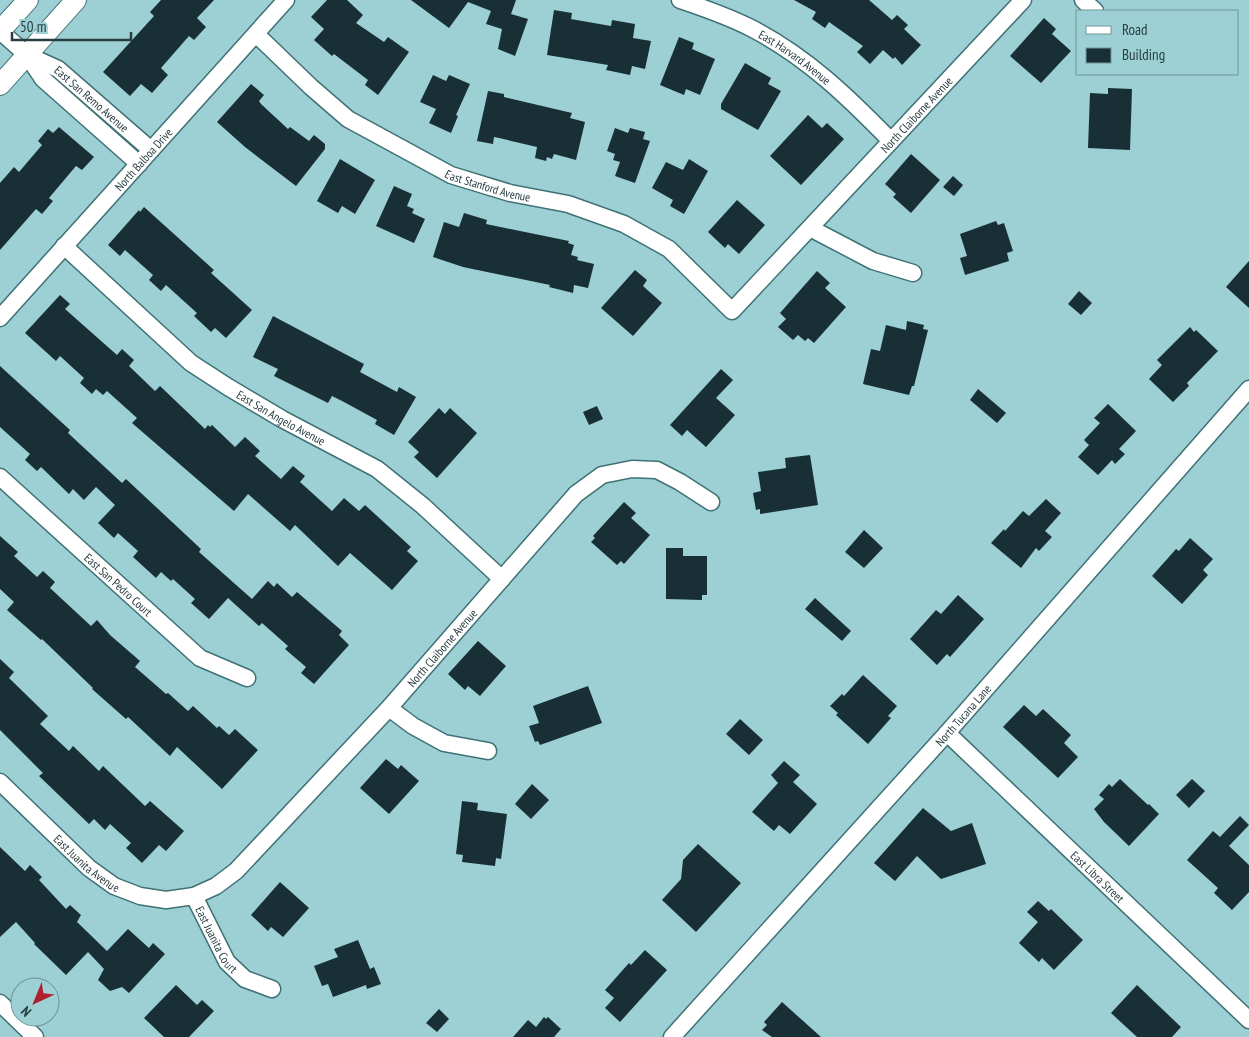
<svg xmlns="http://www.w3.org/2000/svg" width="1249" height="1037" font-family="'PT Sans Narrow',sans-serif">
	<rect width="100%" height="100%" fill="#9cd0d4"/>
	<g fill="#192f36">
		<path d="M161,0H214L197,18L206,27L194,40L189,36L161,68L168,75L152,93L141,84L130,96L103,72L154,16L150,12Z"/>
		<path d="M327,0H347L363,15L356,23L384,42L388,37L409,52L378,95L365,85L368,80L334,54L332,56L314,40L324,29L311,17Z"/>
		<path d="M411,0H516L511,14L528,19L515,56L498,49L502,29L486,24L491,11L468,2L449,28Z"/>
		<path d="M794,0H869L892,20L897,15L908,25L904,29L921,45L902,65L895,57L893,59L883,50L870,64L857,52L863,46L829,22L825,28L812,19L816,12Z"/>
		<path d="M554,10L572,13L571,19L611,26L612,20L635,24L633,38L651,41L645,69L632,66L630,75L606,70L608,65L547,55Z"/>
		<path d="M1044,18L1056,29L1052,34L1071,51L1041,83L1010,56Z"/>
		<path d="M679,37L694,43L692,49L715,59L700,95L686,89L684,95L660,85Z"/>
		<path d="M745,63L771,78L768,84L781,91L758,130L721,109V104Z"/>
		<path d="M433,75L446,81L449,75L470,84L456,115L458,116L451,133L429,123L436,109L420,102Z"/>
		<path d="M251,84L264,95L259,101L261,104L288,129L290,127L309,141L314,135L325,144V149L296,186L245,147L217,122Z"/>
		<path d="M1108,88L1132,89L1130,150L1088,148L1090,93L1108,94Z"/>
		<path d="M488,91L504,94V97L572,113L570,118L585,122L576,160L554,154L552,159L547,157L546,161L535,158L537,147L499,138L494,137L493,144L477,141Z"/>
		<path d="M808,115L822,128L827,123L844,139L801,185L770,156Z"/>
		<path d="M59,127L94,157L82,170L76,166L49,198L53,201L42,214L36,209L0,250V183L14,167L19,172L42,145L38,141L48,129L53,133Z"/>
		<path d="M615,128L628,133L630,128L645,132L643,139L650,141L635,183L615,176L620,162L613,160L615,154L607,151Z"/>
		<path d="M911,154L940,180L911,213L893,197L896,194L885,184Z"/>
		<path d="M340,159L375,180L355,214L342,206L338,213L317,201Z"/>
		<path d="M689,159L708,171L684,214L670,206L673,200L652,188L666,162L683,170Z"/>
		<path d="M953,176L963,185L954,196L943,187Z"/>
		<path d="M394,186L412,194L407,206L414,209L412,213L425,219L414,243L376,226Z"/>
		<path d="M737,200L765,225L739,254L728,244L725,248L708,232Z"/>
		<path d="M144,207L214,270L211,273L252,310L226,338L215,328L211,332L194,316L197,313L166,285L161,291L149,280L153,275L125,250L120,256L108,245L139,210L140,212Z"/>
		<path d="M464,213L487,220L486,224L569,241L568,243L574,245L571,255L578,257L577,260L594,264L588,288L574,285L573,293L549,287L550,285L463,267L433,257L444,222L459,227Z"/>
		<path d="M996,221L998,225L1004,223L1013,251L1007,253L1009,261L965,275L960,258L967,256L960,234Z"/>
		<path d="M1249,261V308L1226,287Z"/>
		<path d="M635,270L647,280L643,286L662,303L633,336L601,308Z"/>
		<path d="M817,271L830,283L825,288L846,307L814,343L808,338L805,341L798,335L793,340L778,327L786,319L780,313Z"/>
		<path d="M1079,291L1092,303L1081,315L1068,304Z"/>
		<path d="M60,295L70,304L65,309L117,355L122,349L134,360L129,366L155,391L160,386L205,429L208,425L210,427L212,425L235,447L245,437L260,451L255,456L281,479L293,466L305,476L300,482L332,511L344,498L359,511L365,505L411,547L407,551L418,561L392,590L350,553L338,566L295,525L290,531L248,494L234,511L132,423L137,418L107,391L103,395L96,389L92,394L80,383L84,378L60,356L56,361L25,333Z"/>
		<path d="M273,316L364,364L360,372L397,392L399,387L416,397L394,435L375,424L377,420L344,402L332,396L328,403L274,376L278,369L253,357Z"/>
		<path d="M907,321L924,325L923,329L928,330L914,386H912L909,395L863,384L871,349L880,351L886,325L906,330Z"/>
		<path d="M1190,327L1194,332L1196,330L1218,351L1187,383L1189,386L1173,402L1149,379L1162,365L1157,360Z"/>
		<path d="M0,366L70,430L68,433L122,483L126,479L201,549L199,552L252,599L268,581L274,587L277,583L292,597L297,592L342,631L339,635L349,645L314,684L301,673L306,667L285,649L288,646L262,623L259,626L228,598L209,619L191,603L195,599L173,579L171,581L161,572L156,578L133,557L138,551L118,533L114,538L98,523L115,505L96,487L84,500L73,489L69,494L41,467L37,471L25,460L30,454L0,427Z"/>
		<path d="M721,369L733,380L716,398L735,415L706,447L687,430L682,436L670,425Z"/>
		<path d="M978,389L1006,413L997,423L970,400Z"/>
		<path d="M1108,404L1136,431L1119,449L1125,454L1115,464L1112,460L1098,475L1078,457L1089,445L1084,440L1100,423L1094,418Z"/>
		<path d="M597,406L603,419L589,425L583,412Z"/>
		<path d="M439,408L445,414L450,408L477,433L437,478L414,457L419,452L408,442Z"/>
		<path d="M810,455L818,505L760,514V509L756,510L753,493L761,491L758,472L786,468L785,458Z"/>
		<path d="M1046,499L1061,513L1045,531L1052,537L1039,551L1036,548L1021,568L991,543L1004,529L1005,531L1023,511L1029,516Z"/>
		<path d="M624,502L636,513L631,518L650,535L624,564L621,561L617,565L591,542L595,538L593,536Z"/>
		<path d="M864,530L883,548L864,568L845,552Z"/>
		<path d="M0,536L18,552L14,556L37,577L43,571L55,582L50,588L91,626L97,620L110,635L140,661L135,667L166,694L168,693L188,711L193,706L217,728L219,726L229,735L235,729L258,750L222,789L177,747L170,756L128,717L126,719L92,689L93,688L42,639L41,640L7,610L14,602L0,589Z"/>
		<path d="M1190,538L1213,559L1203,570L1208,575L1182,604L1152,576L1176,549L1179,551Z"/>
		<path d="M666,548H683V556H707V595H702V600L666,599Z"/>
		<path d="M958,595L984,619L950,657L947,654L937,665L910,639L936,610L941,614Z"/>
		<path d="M815,598L851,631L842,641L805,609Z"/>
		<path d="M478,641L506,666L480,696L468,686L465,690L448,674Z"/>
		<path d="M0,659L14,672L9,678L48,716L40,724L69,751L73,746L99,771L103,766L145,806L150,801L184,831L166,851L159,845L142,863L126,848L131,843L110,824L105,830L94,819L89,824L39,776L43,773L0,730Z"/>
		<path d="M863,675L897,706L888,716L891,718L868,744L836,715L838,713L830,706L842,694L844,696Z"/>
		<path d="M588,686L602,723L540,745L538,741L535,742L529,726L539,723L533,706Z"/>
		<path d="M1024,705L1036,716L1043,709L1071,735L1064,743L1078,757L1058,778L1003,727Z"/>
		<path d="M740,719L763,740L749,755L726,734Z"/>
		<path d="M386,759L398,769L401,765L419,781L389,814L360,788Z"/>
		<path d="M784,761L800,775L793,782L817,804L790,834L779,825L774,831L752,812L778,783L771,775Z"/>
		<path d="M1120,779L1148,805L1149,804L1159,814L1129,846L1104,822L1094,809L1104,799L1099,795L1109,784L1112,787Z"/>
		<path d="M1192,779L1205,791L1189,808L1176,795Z"/>
		<path d="M532,784L549,800L531,819L515,804Z"/>
		<path d="M462,801L478,803L477,810L507,814L501,859L496,858L495,866L462,862L463,855L456,854Z"/>
		<path d="M923,808L951,831L972,823L986,864L941,879L917,856L895,881L874,863Z"/>
		<path d="M1240,816L1249,825L1229,846L1249,865V892L1232,910L1214,893L1218,888L1187,860L1213,831L1220,837Z"/>
		<path d="M698,844L741,883L696,932L662,900L681,879L683,860Z"/>
		<path d="M0,847L25,871L30,865L42,877L39,880L66,909L70,905L81,915L77,922L107,951L128,929L149,948L153,943L165,954L129,993L122,987L110,991L98,980L104,969L88,952L66,975L34,944L35,943L16,922L0,937Z"/>
		<path d="M280,882L309,908L283,937L271,927L268,931L251,915Z"/>
		<path d="M1038,901L1049,911L1051,909L1083,940L1054,970L1042,958L1039,962L1019,943L1038,922L1027,912Z"/>
		<path d="M358,940L370,969L374,967L381,984L367,989L366,985L333,997L328,984L322,986L314,966L338,957L334,949Z"/>
		<path d="M645,950L667,970L620,1022L605,1008L614,998L605,990L629,963L631,965Z"/>
		<path d="M176,985L197,1005L202,1000L214,1011L189,1037H164L144,1018Z"/>
		<path d="M1137,985L1181,1027L1172,1037H1137L1111,1013Z"/>
		<path d="M782,1002L821,1037H772L762,1030L767,1025L764,1022Z"/>
		<path d="M439,1009L449,1019L437,1032L426,1023Z"/>
		<path d="M544,1017L546,1019L548,1017L561,1029L554,1037H513L528,1020L536,1027Z"/>
	</g>
	<g fill="none" stroke-linecap="round" stroke-linejoin="round">
		<g stroke="#3f7175" stroke-width="19">
			<g id="minor">
				<path id="s1" d="M680,0C704,8 729,17 751,28C807,57 848,97 891,141"/>
				<path d="M1083,0L1095,11"/>
				<path d="M0,31L27,55L43,79L139,164"/>
				<path id="s2" d="M256,34L311,87L348,119L451,175L510,193L568,204L624,224L669,249L732,311L1023,0"/>
				<path id="s3" d="M27,55L58,69L151,150"/>
				<path d="M810,228L873,261L913,273"/>
				<path id="s4" d="M64,246L191,363L228,387L282,419L377,469L423,506L502,579"/>
				<path id="s5" d="M0,318L286,0"/>
				<path id="s6" d="M0,477L200,658L247,678"/>
				<path d="M389,708L413,726L444,743L488,751"/>
				<path id="s7" d="M947,733L1249,1020"/>
				<path id="s8" d="M0,782L89,868L114,886L140,896L166,900L194,896L216,886L236,871L389,708L576,494L602,475L632,469L657,470L680,482L711,502"/>
				<path id="s9" d="M194,896L227,962L245,979L272,989"/>
				<path d="M0,1003L35,1037"/>
				<path id="s10" d="M672,1037L947,733L1249,389"/>
			</g>
		</g>
		<g stroke="#3f7175" stroke-width="22">
			<g id="major">
				<path d="M0,31L28,0"/>
				<path d="M0,85L76,0"/>
			</g>
		</g>
		<use href="#minor" stroke="#fff" stroke-width="16"/>
		<use href="#major" stroke="#fff" stroke-width="20"/>
	</g>
	<g text-anchor="middle" dominant-baseline="central" stroke-width="5" stroke-linejoin="round" paint-order="stroke">
		<g font-size="12" fill="#283d3f" stroke="#9cd0d4">
			<text stroke="none"><textPath href="#s1" startOffset="129">East Harvard Avenue</textPath></text>
			<text stroke="none"><textPath href="#s3" startOffset="79">East San Remo Avenue</textPath></text>
			<text stroke="none"><textPath href="#s2" startOffset="832">North Claiborne Avenue</textPath></text>
			<text stroke="none"><textPath href="#s5" startOffset="214">North Balboa Drive</textPath></text>
			<text stroke="none"><textPath href="#s2" startOffset="281">East Stanford Avenue</textPath></text>
			<text stroke="none"><textPath href="#s4" startOffset="278">East San Angelo Avenue</textPath></text>
			<text stroke="none"><textPath href="#s6" startOffset="160">East San Pedro Court</textPath></text>
			<text stroke="none"><textPath href="#s8" startOffset="590">North Claiborne Avenue</textPath></text>
			<text stroke="none"><textPath href="#s10" startOffset="434">North Tucana Lane</textPath></text>
			<text stroke="none"><textPath href="#s8" startOffset="119">East Juanita Avenue</textPath></text>
			<text stroke="none"><textPath href="#s7" startOffset="208">East Libra Street</textPath></text>
			<text stroke="none"><textPath href="#s9" startOffset="49">East Juanita Court</textPath></text>
		</g>
	</g>
	<rect x="1076" y="10" width="162" height="65" fill="#9cd0d4" stroke="#6e9598"/>
	<rect x="1086" y="26" width="25" height="8" fill="#ffffff" stroke="#6e9598"/>
	<text x="1122" y="35" font-size="15" fill="#283d3f">Road</text>
	<rect x="1086" y="48" width="25" height="15" fill="#192f36" stroke="#6e9598"/>
	<text x="1122" y="60" font-size="15" fill="#283d3f">Building</text>
	<g transform="translate(35 1002) rotate(224)"><circle r="24" fill="#9cd0d4" stroke="#6e9598"/>
	<path d="M0-4L9 19L0 12L-9 19Z" fill="#b22030"/>
	<text y="-8" font-size="14" font-weight="bold" text-anchor="middle" fill="#283d3f">N</text>
	</g>
	<path d="M12 32v8h119v-8" fill="none" stroke="#283d3f" stroke-width="2.5"/>
	<text x="20" y="32" font-size="15" fill="#283d3f" stroke="#9cd0d4" stroke-width="4" paint-order="stroke">50 m</text>
</svg>
